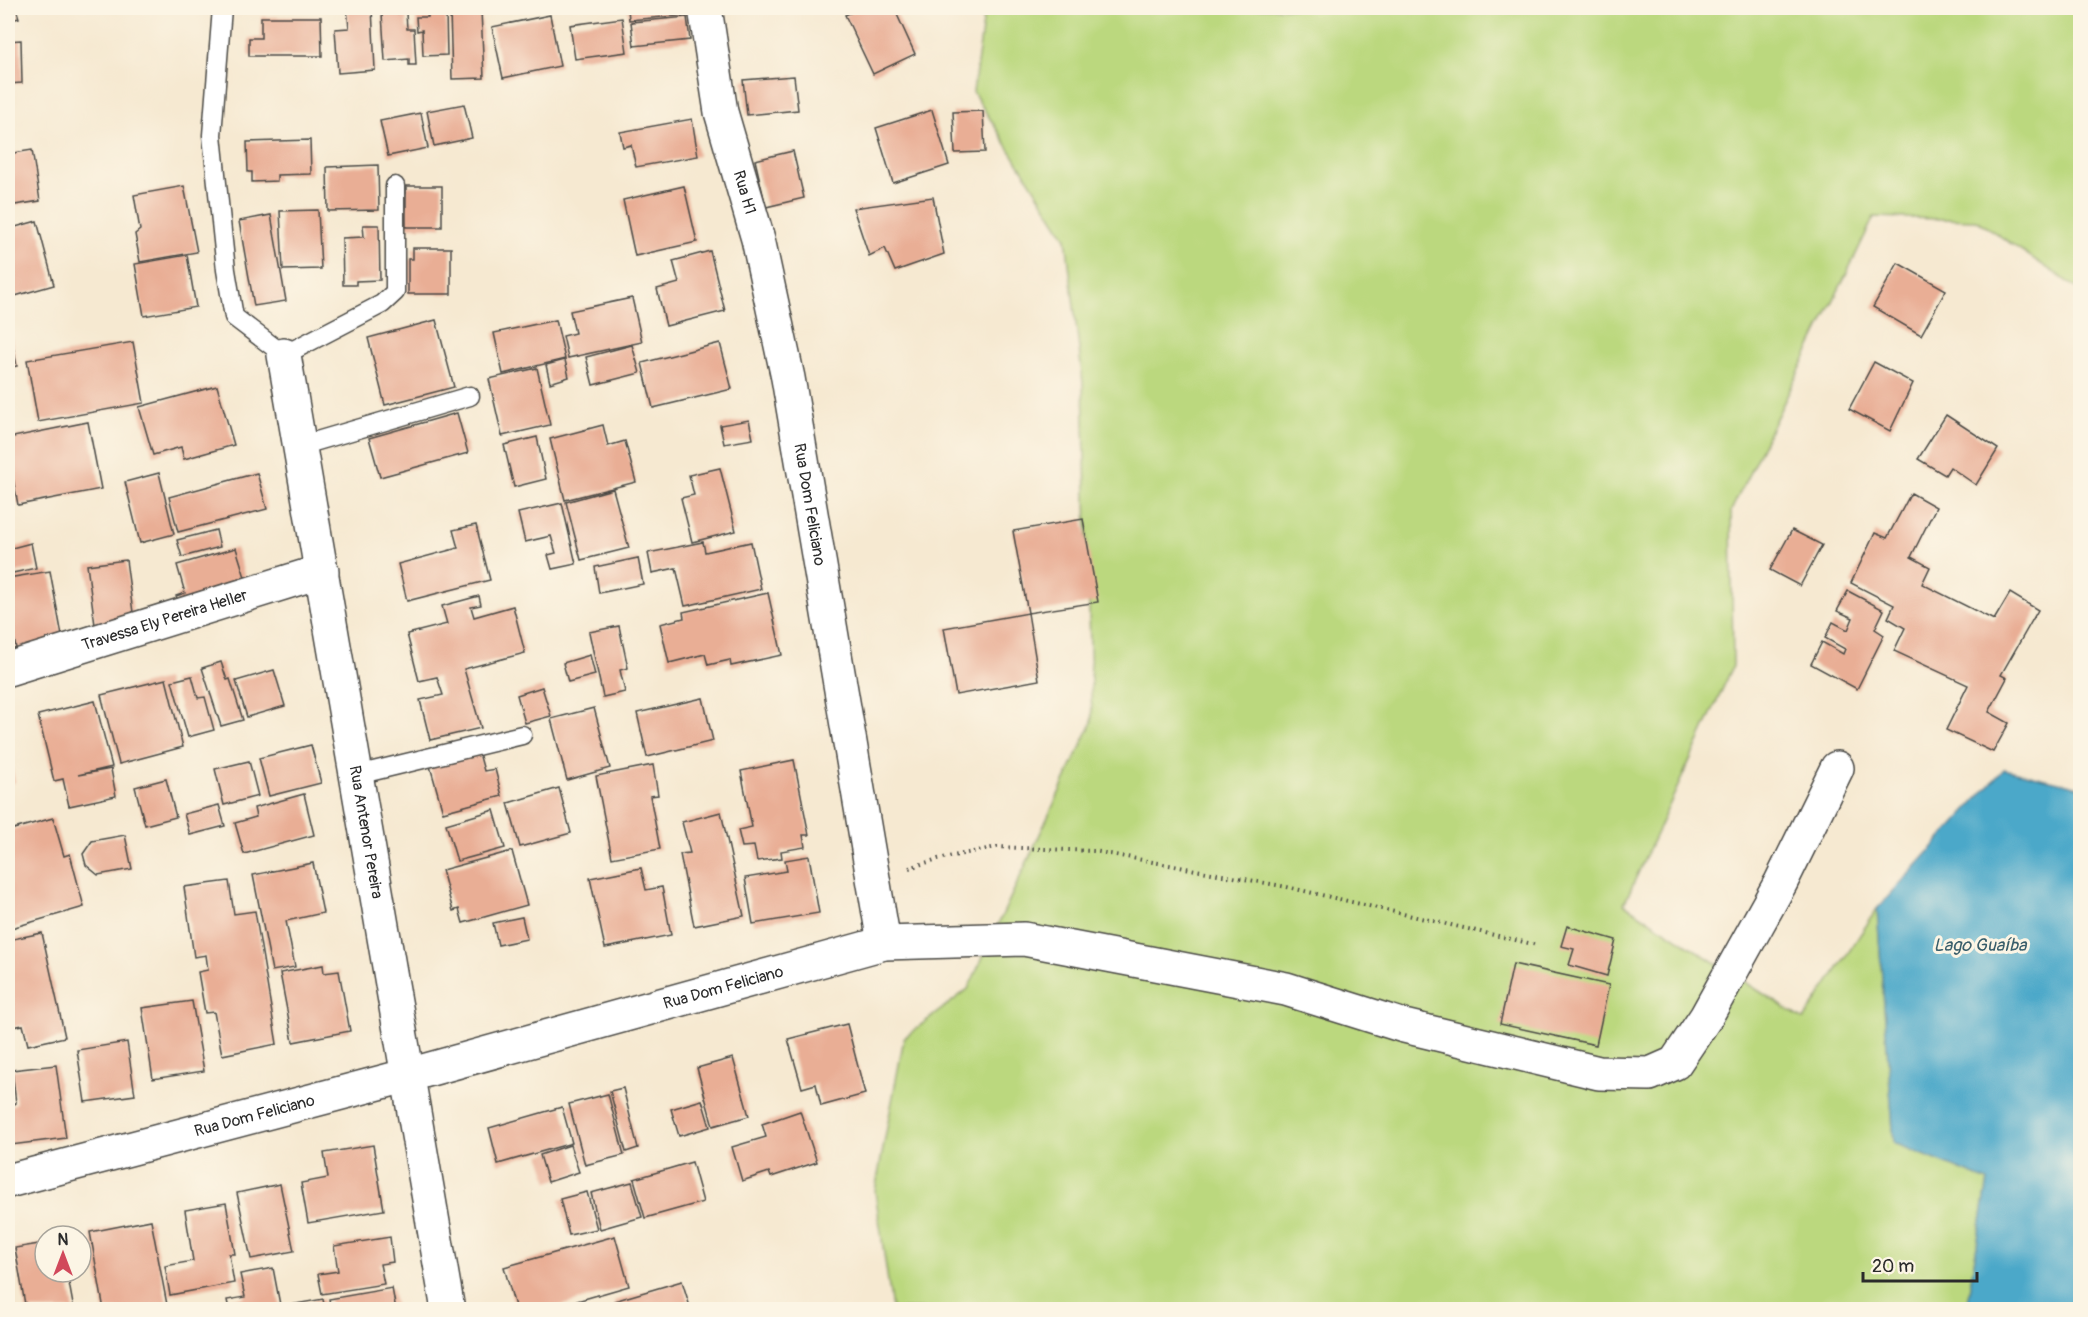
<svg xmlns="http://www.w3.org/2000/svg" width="2088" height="1317" font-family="Pangolin,sans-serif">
	<rect width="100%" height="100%" fill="#fcf5e5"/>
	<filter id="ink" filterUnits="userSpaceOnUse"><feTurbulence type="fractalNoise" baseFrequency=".0167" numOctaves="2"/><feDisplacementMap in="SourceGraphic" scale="12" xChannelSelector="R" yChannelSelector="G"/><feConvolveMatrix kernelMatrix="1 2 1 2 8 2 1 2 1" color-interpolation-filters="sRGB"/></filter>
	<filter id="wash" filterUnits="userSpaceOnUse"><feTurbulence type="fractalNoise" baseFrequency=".008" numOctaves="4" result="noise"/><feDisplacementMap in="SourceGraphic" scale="24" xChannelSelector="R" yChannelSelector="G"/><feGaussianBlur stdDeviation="1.35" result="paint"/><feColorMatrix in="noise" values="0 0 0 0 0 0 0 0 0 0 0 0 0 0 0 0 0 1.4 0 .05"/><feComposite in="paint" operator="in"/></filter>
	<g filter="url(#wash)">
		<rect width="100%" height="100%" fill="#f6e9d1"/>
		<path fill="#bbd87e" stroke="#738254" stroke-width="1.5" d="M985,8H2080V290L1976,220L1874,217L1731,511L1733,666L1624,904L1804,1020L1877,909L1894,1143L1988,1181L1966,1309H892L875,1191L904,1038L968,989L1092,722L1083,383L1066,238L973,92Z"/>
		<path fill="#4ba8c9" stroke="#3b6a7a" stroke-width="1.5" d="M2004,769L2080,787V1309H1966L1988,1181L1894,1143L1877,909Z"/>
		<g id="blocks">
			<g fill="#e9ae95">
				<path d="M8,8H16L19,18L8,21Z"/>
				<path d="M347,8H372L375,70L338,73L335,29L349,28Z"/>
				<path d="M628,8H686V15L629,20Z"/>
				<path d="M861,8H894L915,54L873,74L845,15Z"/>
				<path d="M481,10L484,78L452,79L450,11Z"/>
				<path d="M446,12L447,55L423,56L422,30L417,31L416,17H428V13Z"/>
				<path d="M406,13L407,29H414L416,65H409V59L385,61L382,14Z"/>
				<path d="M550,15L560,66L503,78L492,27Z"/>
				<path d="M261,17H321L322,56H249V38H261Z"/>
				<path d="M687,17L690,40L634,46L631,22Z"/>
				<path d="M622,18L627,52L575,59L570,25Z"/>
				<path d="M21,40L22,83L8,84V41Z"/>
				<path d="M794,76L798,110L747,115L743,80Z"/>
				<path d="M464,104L472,138L434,146L427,111Z"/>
				<path d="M932,110L949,165L893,183L876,128Z"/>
				<path d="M983,111L985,152L955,153L953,112Z"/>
				<path d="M421,113L428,148L388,156L380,121Z"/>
				<path d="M692,119L698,156L636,167L631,145L623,147L620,132Z"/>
				<path d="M310,140L311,174L277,175V181L252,182V172H248L247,142Z"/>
				<path d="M32,150L40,201L8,206V154Z"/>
				<path d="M793,151L804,198L766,207L755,160Z"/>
				<path d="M378,165L379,210L328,211L327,167Z"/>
				<path d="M184,186L197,252L140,262L135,234L140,230L134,195Z"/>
				<rect x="406" y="186" width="36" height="41"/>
				<path d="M684,186L697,242L635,256L623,200Z"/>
				<path d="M933,197L944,254L895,271L885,248L869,256L853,208Z"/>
				<path d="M318,210L321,269L283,270L280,211Z"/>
				<path d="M271,215L286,301L254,306L239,221Z"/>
				<path d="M37,221L54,285L8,298V229Z"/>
				<path d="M363,225H379L380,280L356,281V285H343L342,238L364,237Z"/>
				<path d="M413,248H451V294H408V259H413Z"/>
				<path d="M710,251L725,311L666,326L657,289L679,283L673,261Z"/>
				<path d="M187,255L196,307L144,316L135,264Z"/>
				<path d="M1898,263L1946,290L1921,335L1873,307Z"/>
				<path d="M632,298L642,342L568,358L563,336L575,333L570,311Z"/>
				<path d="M436,320L454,387L385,405L368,338Z"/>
				<path d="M556,320L565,359L503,374L494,333Z"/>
				<path d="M8,323L17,366L8,368Z"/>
				<path d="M133,342L144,403L38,422L27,360Z"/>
				<path d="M720,343L732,389L653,408L642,363Z"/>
				<path d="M632,345L640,373L593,385L586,357Z"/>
				<path d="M565,360L569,377L550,383L546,365Z"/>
				<path d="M1874,362L1913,383L1890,431L1849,409Z"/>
				<path d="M537,368L550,425L502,436L489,379Z"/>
				<path d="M217,386L234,445L184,459L181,447L153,455L139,407Z"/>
				<path d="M457,413L468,453L380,477L369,438Z"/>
				<path d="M1946,415L1998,449L1976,485L1950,467L1945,475L1918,459Z"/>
				<path d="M749,420L753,439L724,444L720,425Z"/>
				<path d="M88,422L101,489L18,505L8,452V438Z"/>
				<path d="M603,425L608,446L625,441L636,482L565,500L550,439Z"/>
				<path d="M537,437L546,479L514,487L504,445Z"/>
				<path d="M720,468L736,531L692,542L681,498L694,495L689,475Z"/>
				<path d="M159,473L174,534L140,543L125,482Z"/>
				<path d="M257,473L267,509L178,532L169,497Z"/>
				<path d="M613,489L629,548L581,560L566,502Z"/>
				<path d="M1911,493L1936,507L1911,557L1930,567L1922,584L1994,620L2010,593L2038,610L2001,675L2007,678L1989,712L2009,723L1993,752L1946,730L1968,685L1894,651L1905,628L1888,618L1894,605L1851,583L1875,533L1887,538Z"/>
				<path d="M562,503L576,564L552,569L548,555L556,553L551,536L525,542L518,513Z"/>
				<path d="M1083,519L1098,602L1028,613L1013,531Z"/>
				<path d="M476,525L490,580L407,601L398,564L458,548L453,530Z"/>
				<path d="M216,530L220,547L182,557L177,540Z"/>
				<path d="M1792,530L1822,545L1800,586L1770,570Z"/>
				<path d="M703,542L705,552L751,542L761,589L685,606L676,568L652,573L648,553Z"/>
				<path d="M31,543L36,568L8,574V549Z"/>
				<path d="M236,548L248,587L179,606L176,596L185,593L177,565Z"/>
				<path d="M638,558L643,584L599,593L595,567Z"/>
				<path d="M126,560L134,620L95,625L87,565Z"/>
				<path d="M50,571L63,641L16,649L8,605V578Z"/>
				<path d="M1848,591L1884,610L1875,629L1884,635L1857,689L1811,664L1822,642L1843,654L1845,649L1825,638L1833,622L1848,630L1853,618L1837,611Z"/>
				<path d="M768,593L782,655L731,666L730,660L708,665L705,654L669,663L660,624L684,618L683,612Z"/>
				<path d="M479,596L481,605L471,607L474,617L513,606L525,653L464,669L481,728L430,740L420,700L443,695L437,677L419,681L407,634L447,624L442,606Z"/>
				<path d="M1028,613L1039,680L956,695L944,628Z"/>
				<path d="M619,626L628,668L620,670L625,692L603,697L589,632Z"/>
				<path d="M590,655L595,675L568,682L563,663Z"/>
				<path d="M221,662L227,680L230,679L243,720L221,726L202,668Z"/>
				<path d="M274,670L285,706L247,717L236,681Z"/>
				<path d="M192,676L198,698L205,697L214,730L188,737L172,681Z"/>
				<path d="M166,679L183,747L119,764L101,695Z"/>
				<path d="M542,687L551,716L525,723L517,695Z"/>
				<path d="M703,698L713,741L647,757L637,713Z"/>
				<path d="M95,701L112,767L78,775L111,769L116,796L69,806L63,779L54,781L38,715Z"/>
				<path d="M594,708L610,768L567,780L551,719Z"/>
				<path d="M311,745L321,783L269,796L259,758Z"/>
				<path d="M8,753L15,782L8,784Z"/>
				<path d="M479,753L484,771L495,769L502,796L443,812L430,766Z"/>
				<path d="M794,760L809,835H803L805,847L781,851L782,858L757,861L754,846L742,847L738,830L752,827L741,771Z"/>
				<path d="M249,761L258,796L224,805L215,769Z"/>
				<path d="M653,765L658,795L650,796L660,849L612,858L596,776Z"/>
				<path d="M166,779L176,817L145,825L135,787Z"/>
				<path d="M559,788L571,833L520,847L508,803Z"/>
				<path d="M304,794L314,835L244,854L235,823L256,817L254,808Z"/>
				<path d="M219,805L225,826L190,835L184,814Z"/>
				<path d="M494,810L505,848L457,861L446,824Z"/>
				<path d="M721,812L744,916L694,926L680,854L690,853L682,822Z"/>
				<path d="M53,818L64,856L70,854L84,907L8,929V823L10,830Z"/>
				<path d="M125,835L132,869L98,875L86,865L83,854L92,841Z"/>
				<path d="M512,851L527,905L463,923L459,909L453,911L442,870Z"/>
				<path d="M809,856L819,913L753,924L745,878L787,871L785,860Z"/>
				<path d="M313,863L323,913L286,921L295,967L272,971L253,875Z"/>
				<path d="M641,868L646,890L662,887L671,935L605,948L590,878Z"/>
				<path d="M229,881L234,914L255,911L277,1044L222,1055L214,1012L205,1013L198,972L208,970L206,955L194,957L184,887Z"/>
				<path d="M522,917L527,939L498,945L493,923Z"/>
				<path d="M1567,926L1616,940L1607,976L1569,965L1574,949L1561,946Z"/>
				<path d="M42,933L65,1037L28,1045L23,1025L8,1028V940Z"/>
				<path d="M1513,964L1609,985L1596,1045L1500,1024Z"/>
				<path d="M323,965L324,973L339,971L350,1031L293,1042L280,973Z"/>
				<path d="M192,1001L204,1071L153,1079L142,1008Z"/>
				<path d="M847,1024L865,1094L821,1106L816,1084L802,1088L788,1039Z"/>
				<path d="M127,1042L135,1095L85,1102L77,1050Z"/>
				<path d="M733,1058L749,1116L713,1126L697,1068Z"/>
				<path d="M56,1065L66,1138L11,1145L8,1108L16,1103L12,1070Z"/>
				<path d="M623,1088L638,1148L626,1152L610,1091Z"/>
				<path d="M608,1094L624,1155L585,1165L569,1104Z"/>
				<path d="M702,1100L710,1127L679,1136L671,1109Z"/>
				<path d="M562,1107L572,1143L498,1164L489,1128Z"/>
				<path d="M800,1111L817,1162L771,1177L769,1172L742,1181L732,1147L766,1137L762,1124Z"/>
				<path d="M373,1145L384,1210L308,1223L301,1183L328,1178L324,1153Z"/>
				<path d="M570,1145L579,1172L548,1182L540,1155Z"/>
				<path d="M692,1162L703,1202L645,1218L634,1179Z"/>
				<path d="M632,1182L642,1217L600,1229L591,1193Z"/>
				<path d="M280,1184L294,1251L251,1259L237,1193Z"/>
				<path d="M587,1192L597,1229L569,1235L560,1199Z"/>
				<path d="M226,1203L235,1254H229L234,1283L170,1295L165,1266L193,1261L185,1210Z"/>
				<path d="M151,1220L168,1310H104L90,1232Z"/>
				<path d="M615,1236L629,1286L546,1310H516L504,1267Z"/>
				<path d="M390,1237L393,1262L380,1264L384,1284L322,1294L318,1274L338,1271L334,1246Z"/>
				<path d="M45,1243V1272H67L74,1310H26L15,1248Z"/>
				<path d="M273,1268L281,1310H229L227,1300L245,1297L240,1274Z"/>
				<path d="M682,1281L691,1310H616L614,1301Z"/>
				<path d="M392,1288L396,1310H331L329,1299Z"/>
				<path d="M323,1299L325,1310H285L284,1306Z"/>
			</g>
		</g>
	</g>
	<g filter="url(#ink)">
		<use href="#blocks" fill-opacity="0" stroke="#494844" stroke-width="1.5"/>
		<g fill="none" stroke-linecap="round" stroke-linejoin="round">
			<g stroke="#494844" stroke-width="21">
				<g id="service">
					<path d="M222,8L212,135L226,270L234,317L284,355L382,304L395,292V186"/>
					<path d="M300,446L470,396"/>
					<path d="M357,775L522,735"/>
				</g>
			</g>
			<g stroke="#494844" stroke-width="36">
				<g id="minor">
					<path id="s1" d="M705,8L721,112L758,239L788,378L884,943"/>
					<path id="s2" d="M284,355L448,1310"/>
					<path id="s3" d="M8,669L322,571"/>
					<path id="s4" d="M8,1181L409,1075L884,943L1024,939L1286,989L1404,1026L1599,1073L1650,1074L1675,1063L1706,1017L1781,882L1837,768"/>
				</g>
			</g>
			<path stroke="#494844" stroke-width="4" stroke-dasharray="1.5 4.5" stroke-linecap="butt" d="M909,868L938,859L997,847L1094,851L1287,887L1537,945"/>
			<use href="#service" stroke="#fff" stroke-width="18"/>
			<use href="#minor" stroke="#fff" stroke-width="33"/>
		</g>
	</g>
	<g text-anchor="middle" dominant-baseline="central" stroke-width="6" stroke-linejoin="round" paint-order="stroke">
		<g font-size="16" fill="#2b2b2b" stroke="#fcf5e5">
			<text stroke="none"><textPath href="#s1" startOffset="189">Rua H1</textPath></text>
			<text stroke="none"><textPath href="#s1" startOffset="508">Rua Dom Feliciano</textPath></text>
			<text stroke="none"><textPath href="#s3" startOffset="164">Travessa Ely Pereira Heller</textPath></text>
			<text stroke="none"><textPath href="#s2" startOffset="484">Rua Antenor Pereira</textPath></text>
			<text stroke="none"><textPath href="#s4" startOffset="741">Rua Dom Feliciano</textPath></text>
			<text stroke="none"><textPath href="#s4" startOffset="255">Rua Dom Feliciano</textPath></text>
		</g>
		<g font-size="18" font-style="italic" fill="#385d6a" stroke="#fcf5e5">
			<text x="1980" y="945">Lago Guaíba</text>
		</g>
	</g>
	<rect width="2088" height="1317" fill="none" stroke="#fcf5e5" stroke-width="30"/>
	<g transform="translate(63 1254)"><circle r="28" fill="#fcf5e5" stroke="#a8a49b" stroke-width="1.5"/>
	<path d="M0-4.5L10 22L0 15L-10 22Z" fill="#d1495b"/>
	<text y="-9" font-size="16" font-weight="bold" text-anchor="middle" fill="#2b2b2b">N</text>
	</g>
	<path d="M1863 1272v9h114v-9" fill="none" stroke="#2b2b2b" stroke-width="3"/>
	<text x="1872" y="1272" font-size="18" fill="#2b2b2b" stroke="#fcf5e5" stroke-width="4.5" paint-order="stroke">20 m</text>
</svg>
